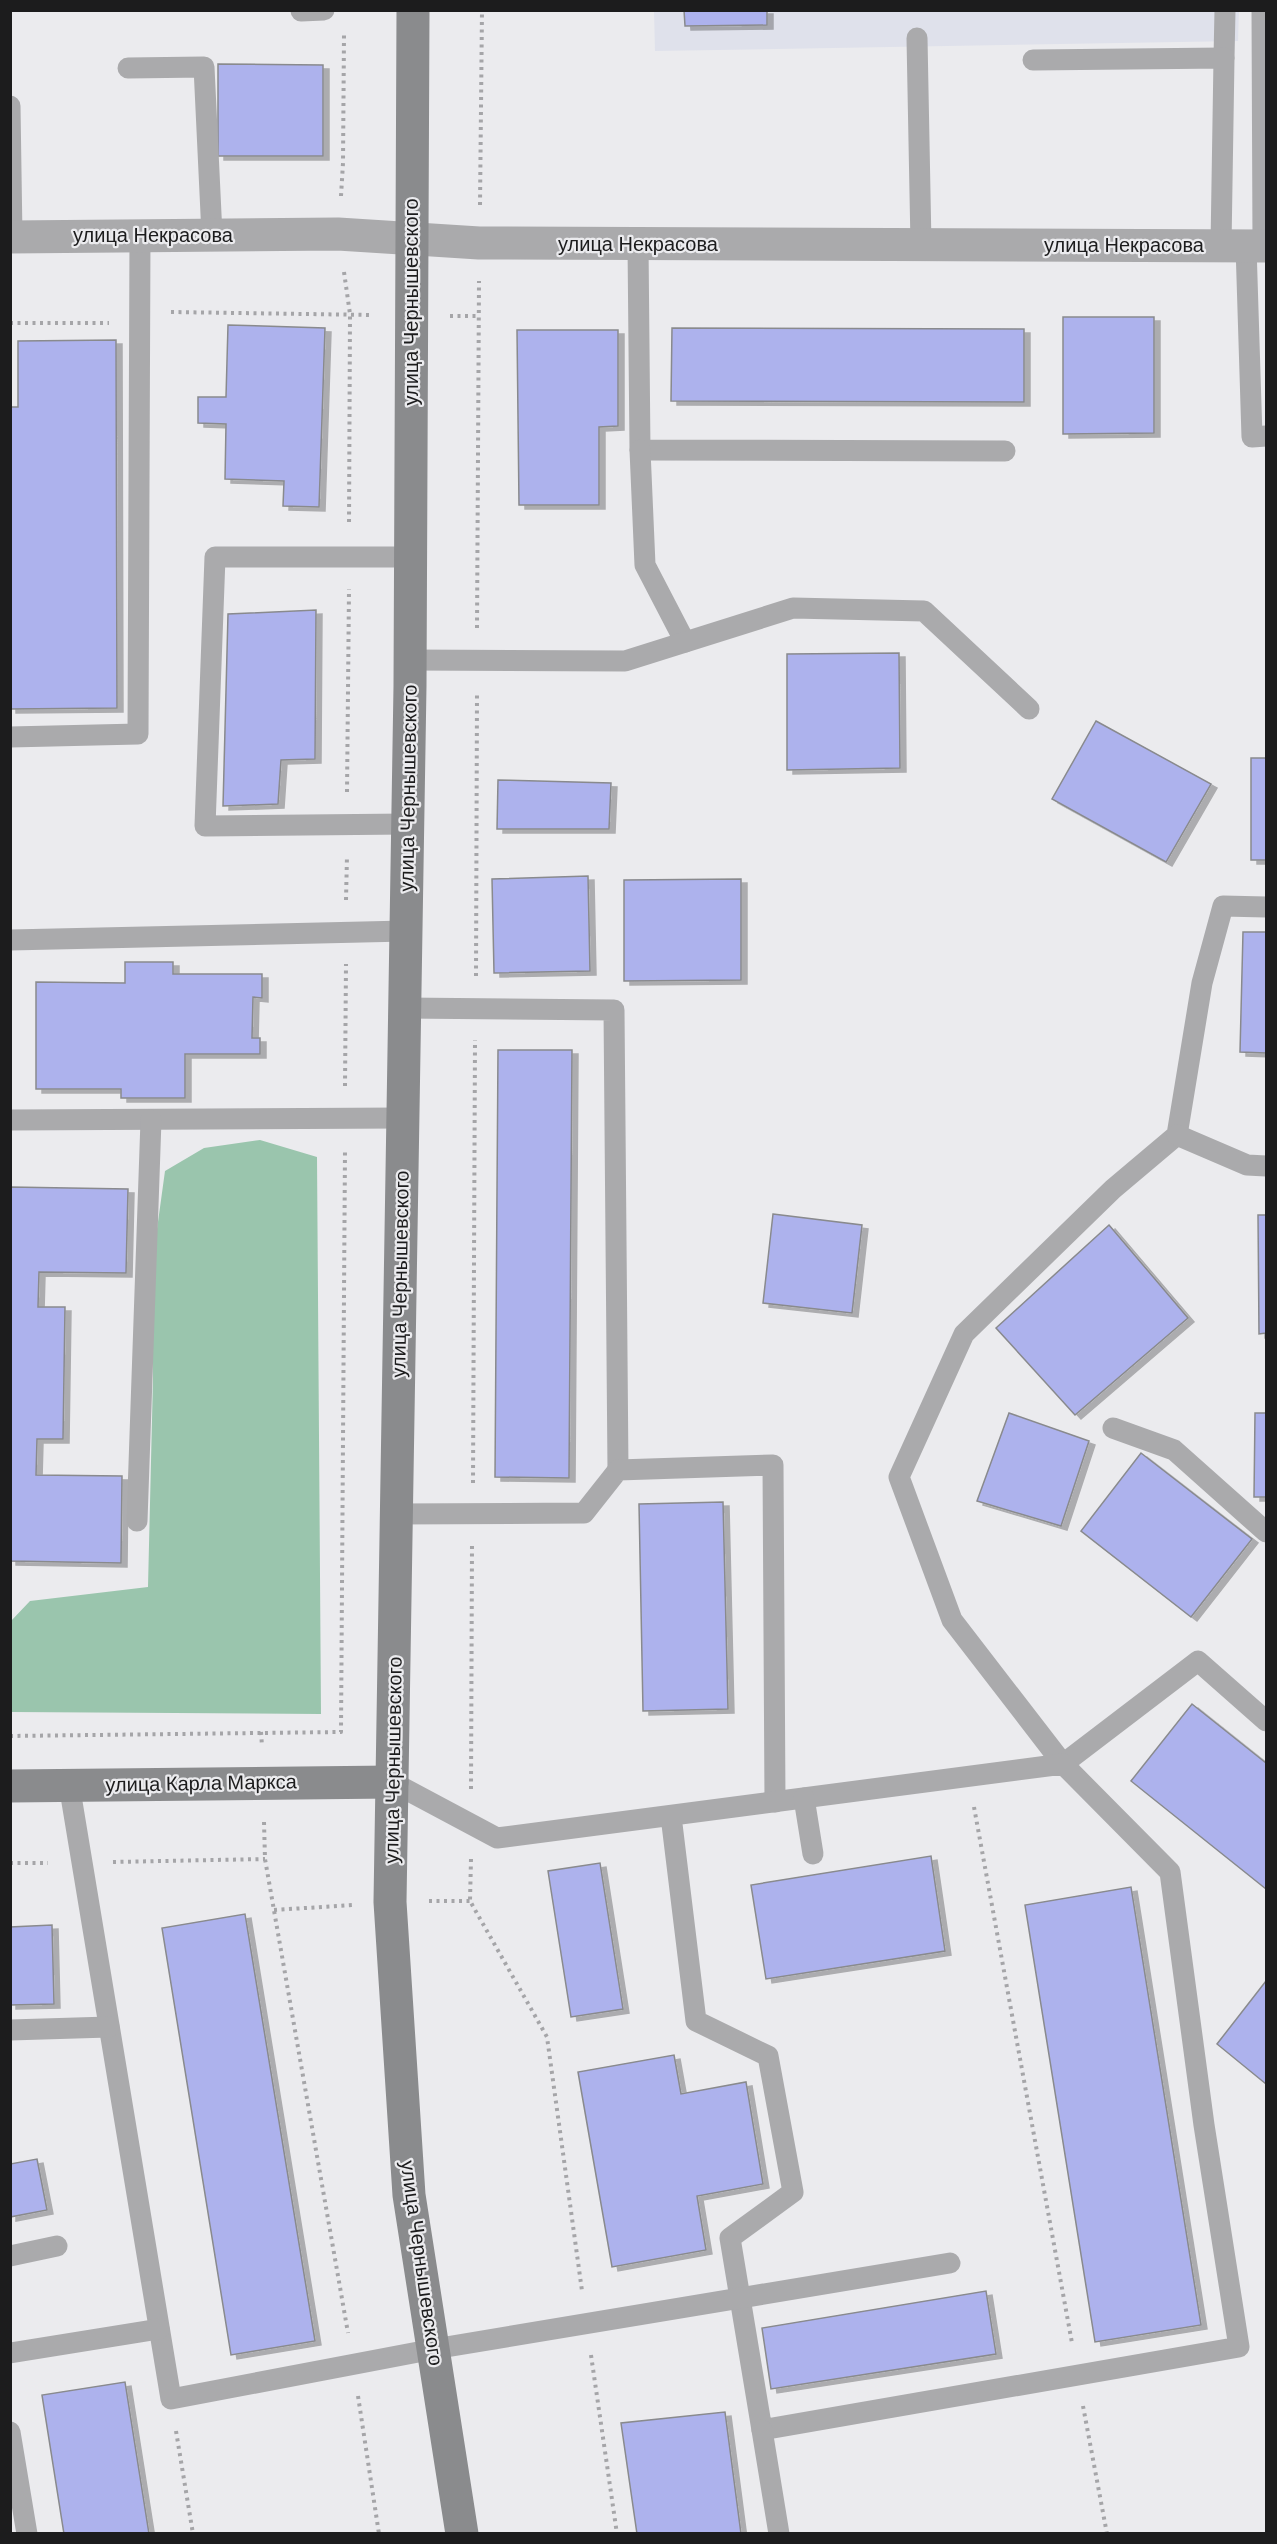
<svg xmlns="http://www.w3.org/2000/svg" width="1277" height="2544" font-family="Helvetica,sans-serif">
	<defs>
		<filter id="shadow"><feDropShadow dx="6" dy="4" stdDeviation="0" flood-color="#0004"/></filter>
	</defs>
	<rect width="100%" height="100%" fill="#ebebee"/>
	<path fill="#dfe1eb" d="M654,11H1239L1238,41L655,51Z"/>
	<path fill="#9ac5ad" d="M260,1140L317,1157L321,1714L11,1712V1621L30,1601L148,1587L153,1378L151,1260L154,1251L165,1171L204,1148Z"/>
	<g fill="#adb2ed" stroke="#898a8d" stroke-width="1.5" filter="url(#shadow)">
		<path d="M684,10H767V25L685,26Z"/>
		<path d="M218,64L323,65V156H218Z"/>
		<path d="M1063,317H1154V433L1063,434Z"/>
		<path d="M228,325L325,328L319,507L283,506L284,481L225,479L226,424L198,423V397H226Z"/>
		<path d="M672,328L1024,329V402L671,401Z"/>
		<path d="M517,330H618V426L599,427V505H519Z"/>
		<path d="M116,340L117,708L10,709V407H18V341Z"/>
		<path d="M316,610L315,759L281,760L278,804L223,806L228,614Z"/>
		<path d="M899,653L900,768L787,770V654Z"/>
		<path d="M1096,721L1211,784L1166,862L1052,799Z"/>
		<rect x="1251" y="758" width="15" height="102"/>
		<path d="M498,780L611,783L609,829H497Z"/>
		<path d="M588,876L590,971L494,973L492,879Z"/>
		<path d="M741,879V980L624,981V880Z"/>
		<path d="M1243,932H1266V1053L1240,1052Z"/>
		<path d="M125,962H173V974H262V998L253,997L252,1038H260V1054H185V1098H121V1089H36V982L125,983Z"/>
		<path d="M498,1050H572L569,1478L495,1477Z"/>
		<path d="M10,1187L128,1189L126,1273L39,1272L38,1307H65L63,1439H37L36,1475L122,1476L121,1563L10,1561Z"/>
		<path d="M773,1214L862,1225L852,1313L763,1303Z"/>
		<path d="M1258,1215H1266V1333L1259,1334Z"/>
		<path d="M1109,1225L1188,1318L1075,1415L996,1328Z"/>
		<path d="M1009,1413L1089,1441L1061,1526L977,1501Z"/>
		<path d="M1255,1413H1266V1497H1254Z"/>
		<path d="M1141,1453L1252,1539L1191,1617L1081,1531Z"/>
		<path d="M723,1502L728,1709L643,1711L639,1504Z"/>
		<path d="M1192,1704L1266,1763V1889L1131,1781Z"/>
		<path d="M931,1856L945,1951L766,1979L751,1885Z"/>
		<path d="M600,1863L623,2009L571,2017L548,1871Z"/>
		<path d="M1131,1887L1201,2325L1095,2342L1025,1905Z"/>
		<path d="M245,1914L315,2341L231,2355L162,1928Z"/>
		<path d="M52,1925L54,2004L10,2005V1927Z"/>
		<path d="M1266,1981V2084L1217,2044Z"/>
		<path d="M674,2055L681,2094L746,2082L763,2184L697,2196L706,2250L612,2267L578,2072Z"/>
		<path d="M37,2159L47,2210L10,2217V2164Z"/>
		<path d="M986,2291L996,2354L771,2389L762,2328Z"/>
		<path d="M125,2382L149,2534H64L42,2395Z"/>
		<path d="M725,2412L741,2534H637L621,2423Z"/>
	</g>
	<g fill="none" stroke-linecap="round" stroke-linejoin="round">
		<g stroke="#a5a5a8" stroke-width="4" stroke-dasharray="3 4.5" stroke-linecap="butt">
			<path d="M341,196L343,163L344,35"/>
			<path d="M480,205L482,10"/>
			<path d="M344,272L350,314L349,525"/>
			<path d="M171,312L373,315"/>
			<path d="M450,316H479"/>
			<path d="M10,323H109"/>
			<path d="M477,628L479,281"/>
			<path d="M347,792L349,589"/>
			<path d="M346,900L347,856"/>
			<path d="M476,976L477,692"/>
			<path d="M345,1086L346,964"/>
			<path d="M473,1483L475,1040"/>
			<path d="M261,1732L262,1746"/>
			<path d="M10,1736L341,1732L345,1150"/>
			<path d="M471,1789L472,1544"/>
			<path d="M974,1807L1072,2343"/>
			<path d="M264,1822L265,1859L348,2333"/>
			<path d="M471,1859L470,1901L547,2037L582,2291"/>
			<path d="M113,1862L265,1859"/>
			<path d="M10,1863H48"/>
			<path d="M429,1901H470"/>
			<path d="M274,1910L353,1905"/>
			<path d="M591,2355L617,2534"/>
			<path d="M358,2396L379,2534"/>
			<path d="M1083,2406L1107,2534"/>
			<path d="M176,2431L193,2534"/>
		</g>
		<g stroke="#aaaaac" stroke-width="21">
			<path d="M1262,10L1263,246"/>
			<path d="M301,11L324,10"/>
			<path d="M917,38L921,245"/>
			<path d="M1224,58L1225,10"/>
			<path d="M1033,60L1224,58L1221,246"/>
			<path d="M128,68L204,67L212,235"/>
			<path d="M10,106L12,237"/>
			<path d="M638,244L640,450L1005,451"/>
			<path d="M1246,246L1252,437L1266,436"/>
			<path d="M640,450L645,565L685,642"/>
			<path d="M410,660L625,661L793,608L924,611L1029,709"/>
			<path d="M10,737L138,734L140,235"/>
			<path d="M407,824L205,826L215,557H411"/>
			<path d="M1266,907L1223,906L1202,983L1177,1135L1113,1189L964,1334L899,1477L952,1620L1063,1764L1198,1661L1266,1721"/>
			<path d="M10,940L406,931"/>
			<path d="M404,1008L614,1010L618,1470"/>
			<path d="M10,1120L402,1118"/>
			<path d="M1177,1135L1247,1165L1266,1166"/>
			<path d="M1113,1428L1174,1450L1266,1532"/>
			<path d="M396,1514L584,1513L618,1470L773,1465L775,1802"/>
			<path d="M137,1521L151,1120"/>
			<path d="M392,1782L497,1838L1063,1764L1170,1872L1204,2125L1239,2347L762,2430L730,2238L793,2192L768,2056L696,2021L671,1816"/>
			<path d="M69,1784L171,2399L434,2349L950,2263"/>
			<path d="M804,1798L813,1854"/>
			<path d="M10,2030L109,2027"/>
			<path d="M10,2256L57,2246"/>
			<path d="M10,2353L159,2329"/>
			<path d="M762,2430L779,2534"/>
			<path d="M10,2432L27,2534"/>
		</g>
		<path stroke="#aaaaac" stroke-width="33" d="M10,237L338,234L479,243L1266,246"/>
		<g stroke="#8a8b8d" stroke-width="33">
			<path d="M413,10L410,686L390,1902L409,2195L462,2534"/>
			<path d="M10,1786L392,1782"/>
		</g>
	</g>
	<g text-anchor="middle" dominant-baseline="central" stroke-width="4.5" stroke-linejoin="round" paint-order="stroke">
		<g font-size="20" fill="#1c1c1d" stroke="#ebebee">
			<text x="153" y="235">улица Некрасова</text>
			<text x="638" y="244">улица Некрасова</text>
			<text x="1124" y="245">улица Некрасова</text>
			<text transform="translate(411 302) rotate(-90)">улица Чернышевского</text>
			<text transform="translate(408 788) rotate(-89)">улица Чернышевского</text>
			<text transform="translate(400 1274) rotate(-89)">улица Чернышевского</text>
			<text transform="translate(393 1760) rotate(-89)">улица Чернышевского</text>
			<text transform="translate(201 1783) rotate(-1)">улица Карла Маркса</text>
			<text transform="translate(422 2263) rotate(82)">улица Чернышевского</text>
		</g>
	</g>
	<rect width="1277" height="2544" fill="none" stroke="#1c1c1d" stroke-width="24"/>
</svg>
